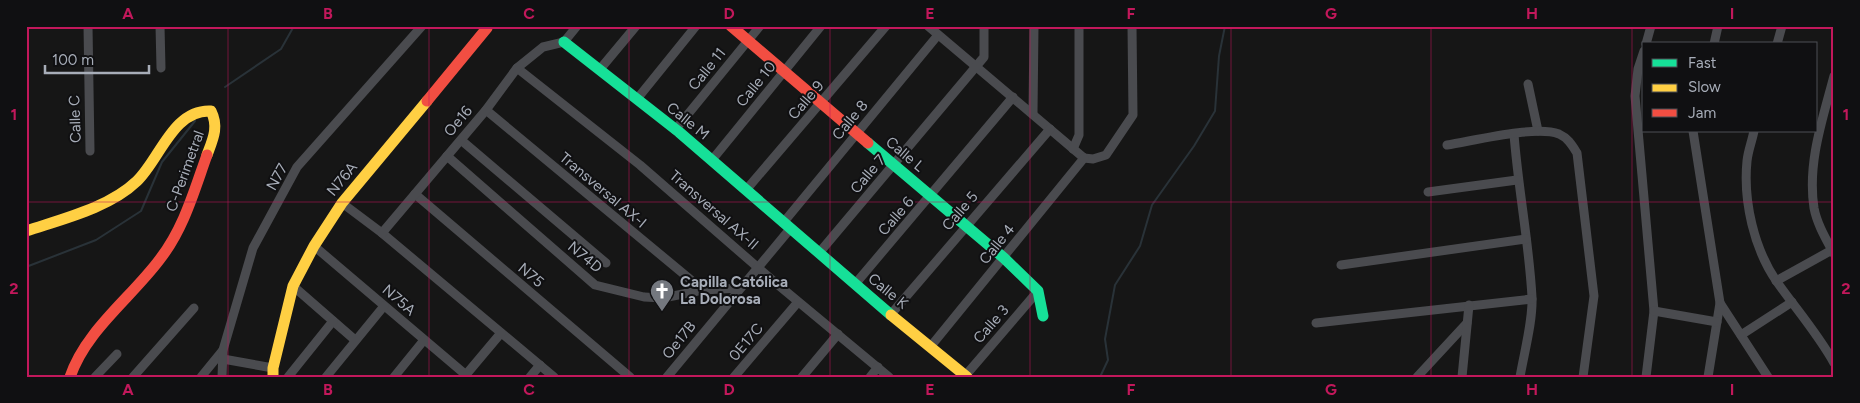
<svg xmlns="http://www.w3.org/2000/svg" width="1860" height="403" font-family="Figtree,sans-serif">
	<rect width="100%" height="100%" fill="#161616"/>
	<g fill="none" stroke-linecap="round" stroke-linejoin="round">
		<g stroke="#293238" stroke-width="2">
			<path d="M225,87L281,49L294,26"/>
			<path d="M26,267L96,240L141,211L162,162L195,121"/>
			<path d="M1100,377L1108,360L1105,339L1115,285L1140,246L1152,205L1194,146L1215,111L1219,56L1225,26"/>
		</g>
		<g stroke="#4a4b4f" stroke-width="9">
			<path d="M88,26L90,151"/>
			<path d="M160,26L161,68"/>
			<path d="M928,26L1084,158"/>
			<path d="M1646,44L1651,26"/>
			<path d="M1714,44L1718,26"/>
			<path d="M1777,44L1782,26"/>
			<path d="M1644,51L1638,69L1635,96L1654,311L1646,377"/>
			<path d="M517,68L640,165L771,279L889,377"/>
			<path d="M601,68L636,26"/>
			<path d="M1834,76C1823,118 1807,163 1814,208C1817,224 1826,239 1834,254"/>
			<path d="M1528,84L1538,131"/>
			<path d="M637,99L696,26"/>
			<path d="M486,110L703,290"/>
			<path d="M1033,113L1034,26"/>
			<path d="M675,130L760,26"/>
			<path d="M1693,131L1720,303L1708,377"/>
			<path d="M1754,131C1752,141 1748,151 1747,161C1743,201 1754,249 1777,282C1796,309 1818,334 1834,363"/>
			<path d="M1514,134C1518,188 1529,242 1532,297C1533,321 1524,353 1520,377"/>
			<path d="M461,140L606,263"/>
			<path d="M1447,145C1473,141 1535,125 1559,134C1568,138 1572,145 1577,153L1594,296L1583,377"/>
			<path d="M1073,149L1079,135V26"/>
			<path d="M447,156L595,285L644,297L663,298L703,290L739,288"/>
			<path d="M1084,158L1093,159L1106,155L1133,115L1132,26"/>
			<path d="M712,160L821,26"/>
			<path d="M746,190L886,26"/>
			<path d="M1428,192L1517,180"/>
			<path d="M415,194L630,377"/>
			<path d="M342,203L382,233L554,377"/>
			<path d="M783,223L938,35"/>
			<path d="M382,233L486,110L517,68L543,47L564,42L577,26"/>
			<path d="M314,246L466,375"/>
			<path d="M819,253L984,57V26"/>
			<path d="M1341,265L1526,239"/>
			<path d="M1776,281L1832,250"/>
			<path d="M856,283L1013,97"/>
			<path d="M293,286L355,340"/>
			<path d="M1720,303L1768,377"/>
			<path d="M1654,311L1717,322"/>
			<path d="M892,313L1050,129"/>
			<path d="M1316,323L1532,299"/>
			<path d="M1741,335L1792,302"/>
			<path d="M931,346L1084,158"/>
			<path d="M223,359L273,368"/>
			<path d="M965,376L1038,291"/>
			<path d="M95,377L117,354"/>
			<path d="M133,377L194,308"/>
			<path d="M201,377L223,350"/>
			<path d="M222,377L223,350L253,248L297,167L422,26"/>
			<path d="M288,377L333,321"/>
			<path d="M326,377L384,306"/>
			<path d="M394,377L424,340"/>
			<path d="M464,377L501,333"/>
			<path d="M530,377L540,365"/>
			<path d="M667,377L790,229"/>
			<path d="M734,377L798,302"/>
			<path d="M802,377L838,334"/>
			<path d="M870,377L878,367"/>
			<path d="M1417,377L1467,323"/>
			<path d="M1462,377L1469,305"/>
		</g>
		<g stroke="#16e098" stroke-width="11">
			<path d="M564,42L679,132L891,315"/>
			<path d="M868,143L1004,258L1038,291L1043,316"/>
		</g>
		<g stroke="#ffcf43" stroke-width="11">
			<path d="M26,231C62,219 109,208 137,181C160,159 173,109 211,111C219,127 213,139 207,155"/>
			<path d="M891,315L967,377"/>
			<path d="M273,377V368L293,286L314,246L342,203L427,101"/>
		</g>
		<g stroke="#f24e42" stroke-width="11">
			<path d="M731,26L868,143"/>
			<path d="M427,101L487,28"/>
			<path d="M70,377C86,330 131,298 160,259C184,228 194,191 207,155"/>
		</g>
	</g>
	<path fill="none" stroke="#c2185b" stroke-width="1" stroke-opacity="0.55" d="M228,26V377M429,26V377M629,26V377M830,26V377M1030,26V377M1231,26V377M1431,26V377M1632,26V377M26,202H1834"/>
	<defs>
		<g id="church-pin" transform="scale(1.25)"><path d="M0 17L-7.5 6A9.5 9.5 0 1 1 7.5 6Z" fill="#74787f" stroke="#101012"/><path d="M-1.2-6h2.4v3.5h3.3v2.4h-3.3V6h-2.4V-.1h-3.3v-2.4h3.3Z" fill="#fff"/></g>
	</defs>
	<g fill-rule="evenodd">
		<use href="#church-pin" x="662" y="291"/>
	</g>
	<g text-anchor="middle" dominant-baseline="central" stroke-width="4" stroke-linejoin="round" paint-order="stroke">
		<g font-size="15" fill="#a7adb8" stroke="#101012">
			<text transform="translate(707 69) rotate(-51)">Calle 11</text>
			<text transform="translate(756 84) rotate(-51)">Calle 10</text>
			<text transform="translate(806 100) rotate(-49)">Calle 9</text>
			<text transform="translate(75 119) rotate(-92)">Calle C</text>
			<text transform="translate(850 120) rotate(-50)">Calle 8</text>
			<text transform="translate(458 121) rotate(-50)">Oe16</text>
			<text transform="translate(688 121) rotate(39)">Calle M</text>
			<text transform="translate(905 154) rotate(40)">Calle L</text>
			<text transform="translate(185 171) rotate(-70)">C-Perimetral</text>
			<text transform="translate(868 174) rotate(-50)">Calle 7</text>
			<text transform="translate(277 177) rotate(-61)">N77</text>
			<text transform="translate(342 179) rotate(-51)">N76A</text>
			<text transform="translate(603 190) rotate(40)">Transversal AX-I</text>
			<text transform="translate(714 210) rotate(41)">Transversal AX-II</text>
			<text transform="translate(960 211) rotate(-49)">Calle 5</text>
			<text transform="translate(896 216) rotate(-49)">Calle 6</text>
			<text transform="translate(997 244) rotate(-51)">Calle 4</text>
			<text transform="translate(585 257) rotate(40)">N74D</text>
			<text transform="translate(531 275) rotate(40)">N75</text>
			<text transform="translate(888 291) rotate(39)">Calle K</text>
			<text transform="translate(399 300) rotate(41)">N75A</text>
			<text transform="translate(991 324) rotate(-49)">Calle 3</text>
			<text transform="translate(679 340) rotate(-51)">Oe17B</text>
			<text transform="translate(746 342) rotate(-50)">0E17C</text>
		</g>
		<g font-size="15" font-weight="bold" fill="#a7adb8" stroke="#101012" text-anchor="start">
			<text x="680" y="282">Capilla Católica<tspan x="680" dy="17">La Dolorosa</tspan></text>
		</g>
	</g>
	<rect width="1860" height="403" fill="none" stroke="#101012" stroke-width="55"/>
	<rect x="1642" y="42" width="175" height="90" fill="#101012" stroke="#4c4f54"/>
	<rect x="1652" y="59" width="25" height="8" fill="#16e098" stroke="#4c4f54"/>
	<text x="1688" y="68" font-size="15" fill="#a7adb8">Fast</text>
	<rect x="1652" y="84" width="25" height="8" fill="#ffcf43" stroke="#4c4f54"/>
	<text x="1688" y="92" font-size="15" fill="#a7adb8">Slow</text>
	<rect x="1652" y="109" width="25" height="8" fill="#f24e42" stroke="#4c4f54"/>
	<text x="1688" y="118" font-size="15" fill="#a7adb8">Jam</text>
	<path d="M45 65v8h104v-8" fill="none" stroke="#a7adb8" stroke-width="2.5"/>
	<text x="52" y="65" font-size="15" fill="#a7adb8" stroke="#101012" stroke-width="4" paint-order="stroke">100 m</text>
	<rect x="28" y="28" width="1804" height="348" fill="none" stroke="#c2185b" stroke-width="2"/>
	<g font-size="16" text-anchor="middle" font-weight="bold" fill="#c2185b">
		<text x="128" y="19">A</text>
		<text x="328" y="19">B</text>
		<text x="529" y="19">C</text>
		<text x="729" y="19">D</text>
		<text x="930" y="19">E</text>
		<text x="1131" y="19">F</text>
		<text x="1331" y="19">G</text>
		<text x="1532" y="19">H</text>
		<text x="1732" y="19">I</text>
		<text x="14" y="120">1</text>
		<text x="1846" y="120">1</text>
		<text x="14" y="294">2</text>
		<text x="1846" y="294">2</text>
		<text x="128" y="395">A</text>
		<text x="328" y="395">B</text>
		<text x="529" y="395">C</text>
		<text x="729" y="395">D</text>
		<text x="930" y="395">E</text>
		<text x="1131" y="395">F</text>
		<text x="1331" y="395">G</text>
		<text x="1532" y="395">H</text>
		<text x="1732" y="395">I</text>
	</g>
</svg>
